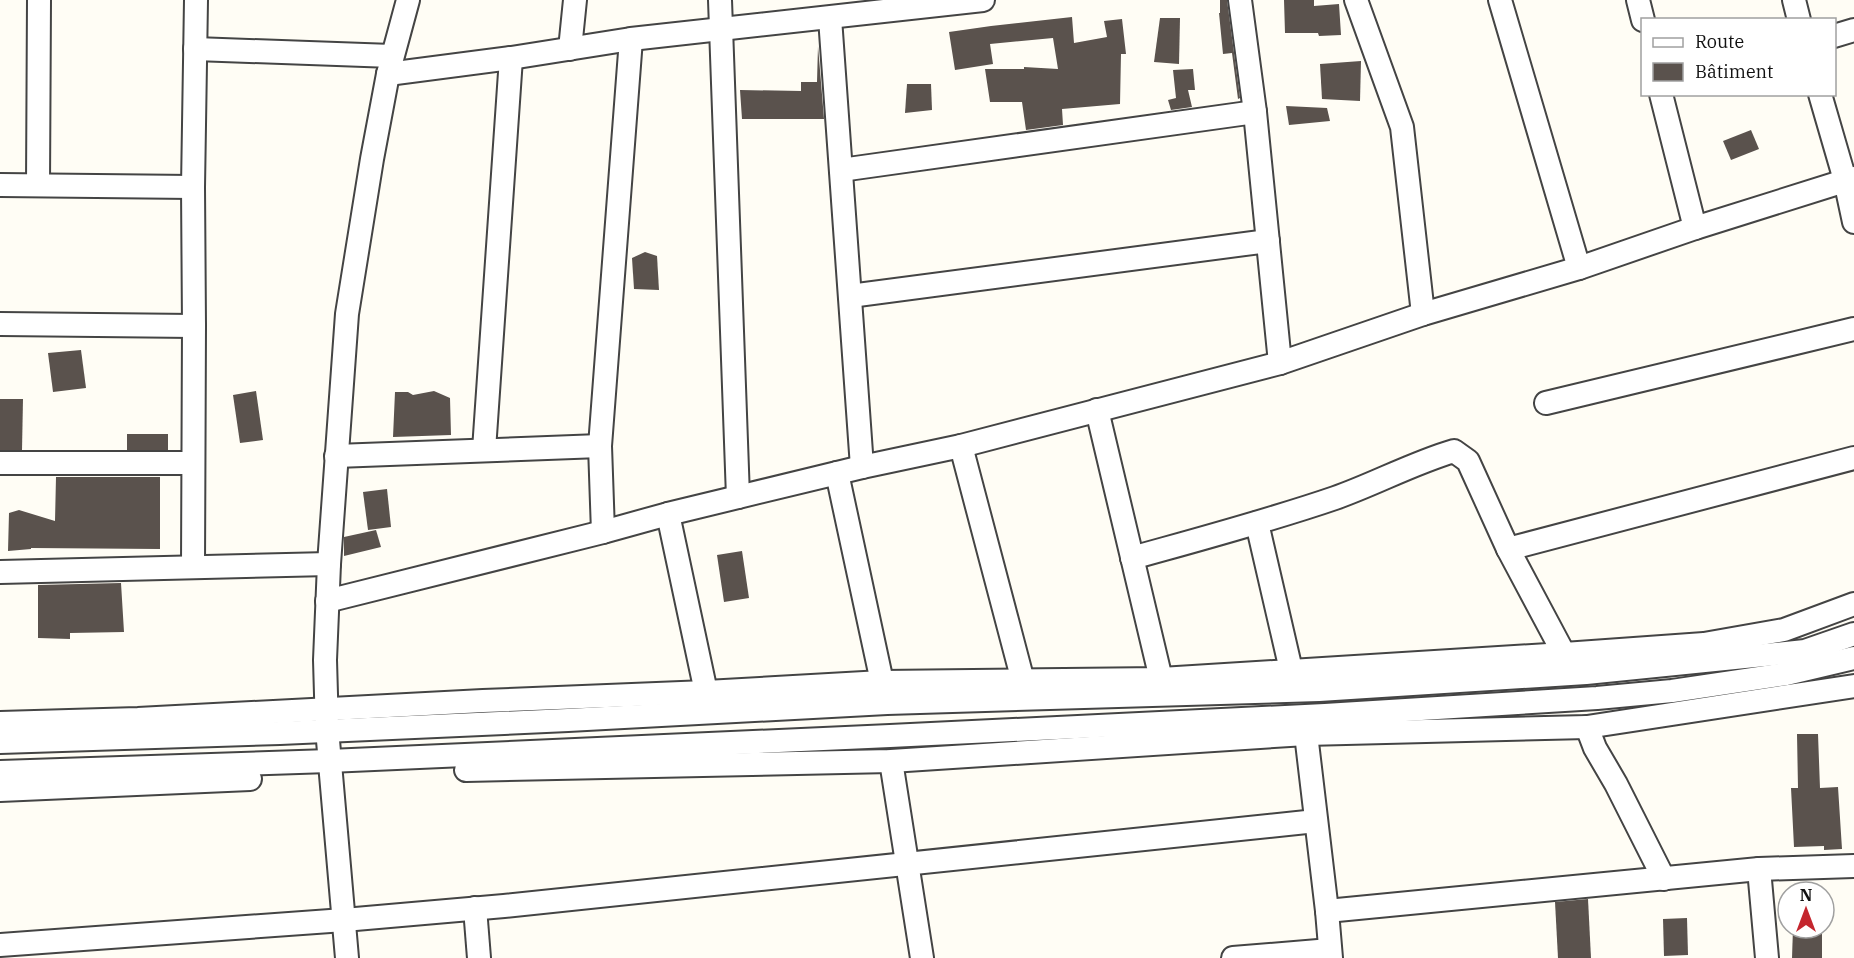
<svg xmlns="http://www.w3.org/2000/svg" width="1854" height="958" font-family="'IBM Plex Serif',serif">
	<rect width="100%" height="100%" fill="#fffdf5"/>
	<g fill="#5a524d">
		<path d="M1220,0H1227L1240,98L1238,99L1232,53L1223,54L1219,13H1220Z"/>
		<path d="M1284,0H1314V6L1339,4L1341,35L1319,36L1318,33H1285Z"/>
		<path d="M1072,17L1074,43L1107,37L1104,21L1122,19L1126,54H1121L1120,104L1062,109L1063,125L1026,130L1022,102H990L985,69H1024V67L1058,69L1053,38L990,44L993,64L955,70L949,32L991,26Z"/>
		<path d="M1160,18H1180L1179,64L1154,62Z"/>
		<path d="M818,46L824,119H742L740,90L801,91V82H817Z"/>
		<path d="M1361,61L1360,101L1322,99L1320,64Z"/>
		<path d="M1193,69L1195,90H1188L1192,107L1171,110L1168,100L1176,98L1173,70Z"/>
		<path d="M907,84H931L932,110L905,113Z"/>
		<path d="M1286,106L1327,108L1330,121L1289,125Z"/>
		<path d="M1751,130L1759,149L1731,160L1723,141Z"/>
		<path d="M645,252L657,256L659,290L634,289L632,258Z"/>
		<path d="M81,350L86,388L53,392L48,353Z"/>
		<path d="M256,391L263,440L240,443L233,395Z"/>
		<path d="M434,391L450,398L451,435L393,437L395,392H408L413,395Z"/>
		<path d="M0,399H23L22,450H0Z"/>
		<rect x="127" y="434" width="41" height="16"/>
		<path d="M56,477H160V549L31,548V549L8,551L9,513L19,510L55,521Z"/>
		<path d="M387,489L391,527L368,530L363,492Z"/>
		<path d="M376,530L381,547L344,556V537Z"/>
		<path d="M742,551L749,598L724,602L717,555Z"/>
		<path d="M121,583L124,632L70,633V639L38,638V585Z"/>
		<path d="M1797,734H1818L1820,788L1838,787L1842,849L1824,850V846L1794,847L1791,788H1798Z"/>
		<path d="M1588,899L1591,958H1558L1555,902Z"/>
		<path d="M1687,918L1688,955L1664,956L1663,919Z"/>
		<path d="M1793,928H1822V958H1792Z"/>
	</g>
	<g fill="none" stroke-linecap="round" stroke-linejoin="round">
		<g stroke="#444" stroke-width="26">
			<g id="minor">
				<path d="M720,0L738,497"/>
				<path d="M1240,0L1255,112L1280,363"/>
				<path d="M1356,0L1402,127L1423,314"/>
				<path d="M1500,0L1579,268"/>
				<path d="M1638,0L1643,20"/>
				<path d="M1794,0L1799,20"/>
				<path d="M830,18L862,467"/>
				<path d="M1834,36L1854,30"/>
				<path d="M195,49L392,56"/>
				<path d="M570,49L575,0"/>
				<path d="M388,74L511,58L631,39L983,0"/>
				<path d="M1661,94L1695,228"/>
				<path d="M1820,94L1845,180L1854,222"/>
				<path d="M841,170L1255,112"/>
				<path d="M0,185L193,187"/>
				<path d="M38,185L39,0"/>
				<path d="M850,296L1268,241"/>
				<path d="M0,324L194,326"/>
				<path d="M1546,403L1854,329"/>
				<path d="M1097,410L1161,679"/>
				<path d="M961,446L1023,681"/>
				<path d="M484,450L511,58"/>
				<path d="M336,456L600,446"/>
				<path d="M0,463H193"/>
				<path d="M837,473L882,682"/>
				<path d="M668,514L706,692"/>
				<path d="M1257,523L1291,670"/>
				<path d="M603,532L600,446L631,39"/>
				<path d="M1508,549L1854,458"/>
				<path d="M1132,558C1200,539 1268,521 1335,498C1375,484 1413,463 1454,451L1468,461L1508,549L1564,654"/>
				<path d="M193,567L194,326L193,187L196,0"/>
				<path d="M0,572L329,564"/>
				<path d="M327,601L603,532L668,514L862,467L961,446L1280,363L1423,314L1579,268L1695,228L1854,178"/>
				<path d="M0,723L138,719L483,701L706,692L882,682L1161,679L1564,654L1704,644L1784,630L1854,604"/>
				<path d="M1587,727L1595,748L1616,784L1664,879"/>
				<path d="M1306,734L1327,911L1331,958"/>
				<path d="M0,742L280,733L568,720L887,703L1319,690L1586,673L1805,651L1854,634"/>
				<path d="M891,761L922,958"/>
				<path d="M466,770L891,761L1306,734L1587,727L1854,686"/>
				<path d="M0,772L329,761L890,736L1325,715L1597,698L1672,691L1786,674L1854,658"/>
				<path d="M0,790L250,779"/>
				<path d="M1759,869L1767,958"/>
				<path d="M475,908L479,958"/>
				<path d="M1327,911L1759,869L1854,866"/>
				<path d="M0,945L344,920L504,906L1316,821"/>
				<path d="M347,958L327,729L325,660L329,564L347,314L372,159L388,74L408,0"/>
				<path d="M1233,958L1330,950"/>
			</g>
		</g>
		<use href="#minor" stroke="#fff" stroke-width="22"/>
	</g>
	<rect x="1641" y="18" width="195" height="78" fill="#ffffff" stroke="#a0a0a0" stroke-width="1.5"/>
	<rect x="1653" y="38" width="30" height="9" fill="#ffffff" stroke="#a0a0a0" stroke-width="1.5"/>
	<text x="1695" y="48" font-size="18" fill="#111111">Route</text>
	<rect x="1653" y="63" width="30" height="18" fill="#5a524d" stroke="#a0a0a0" stroke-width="1.5"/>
	<text x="1695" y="78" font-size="18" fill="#111111">Bâtiment</text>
	<g transform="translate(1806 910)"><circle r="28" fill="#ffffff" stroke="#a0a0a0" stroke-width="1.5"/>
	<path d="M0-4.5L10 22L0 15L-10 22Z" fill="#c4262e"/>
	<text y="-9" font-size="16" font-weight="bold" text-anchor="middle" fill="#111111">N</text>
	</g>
</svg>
